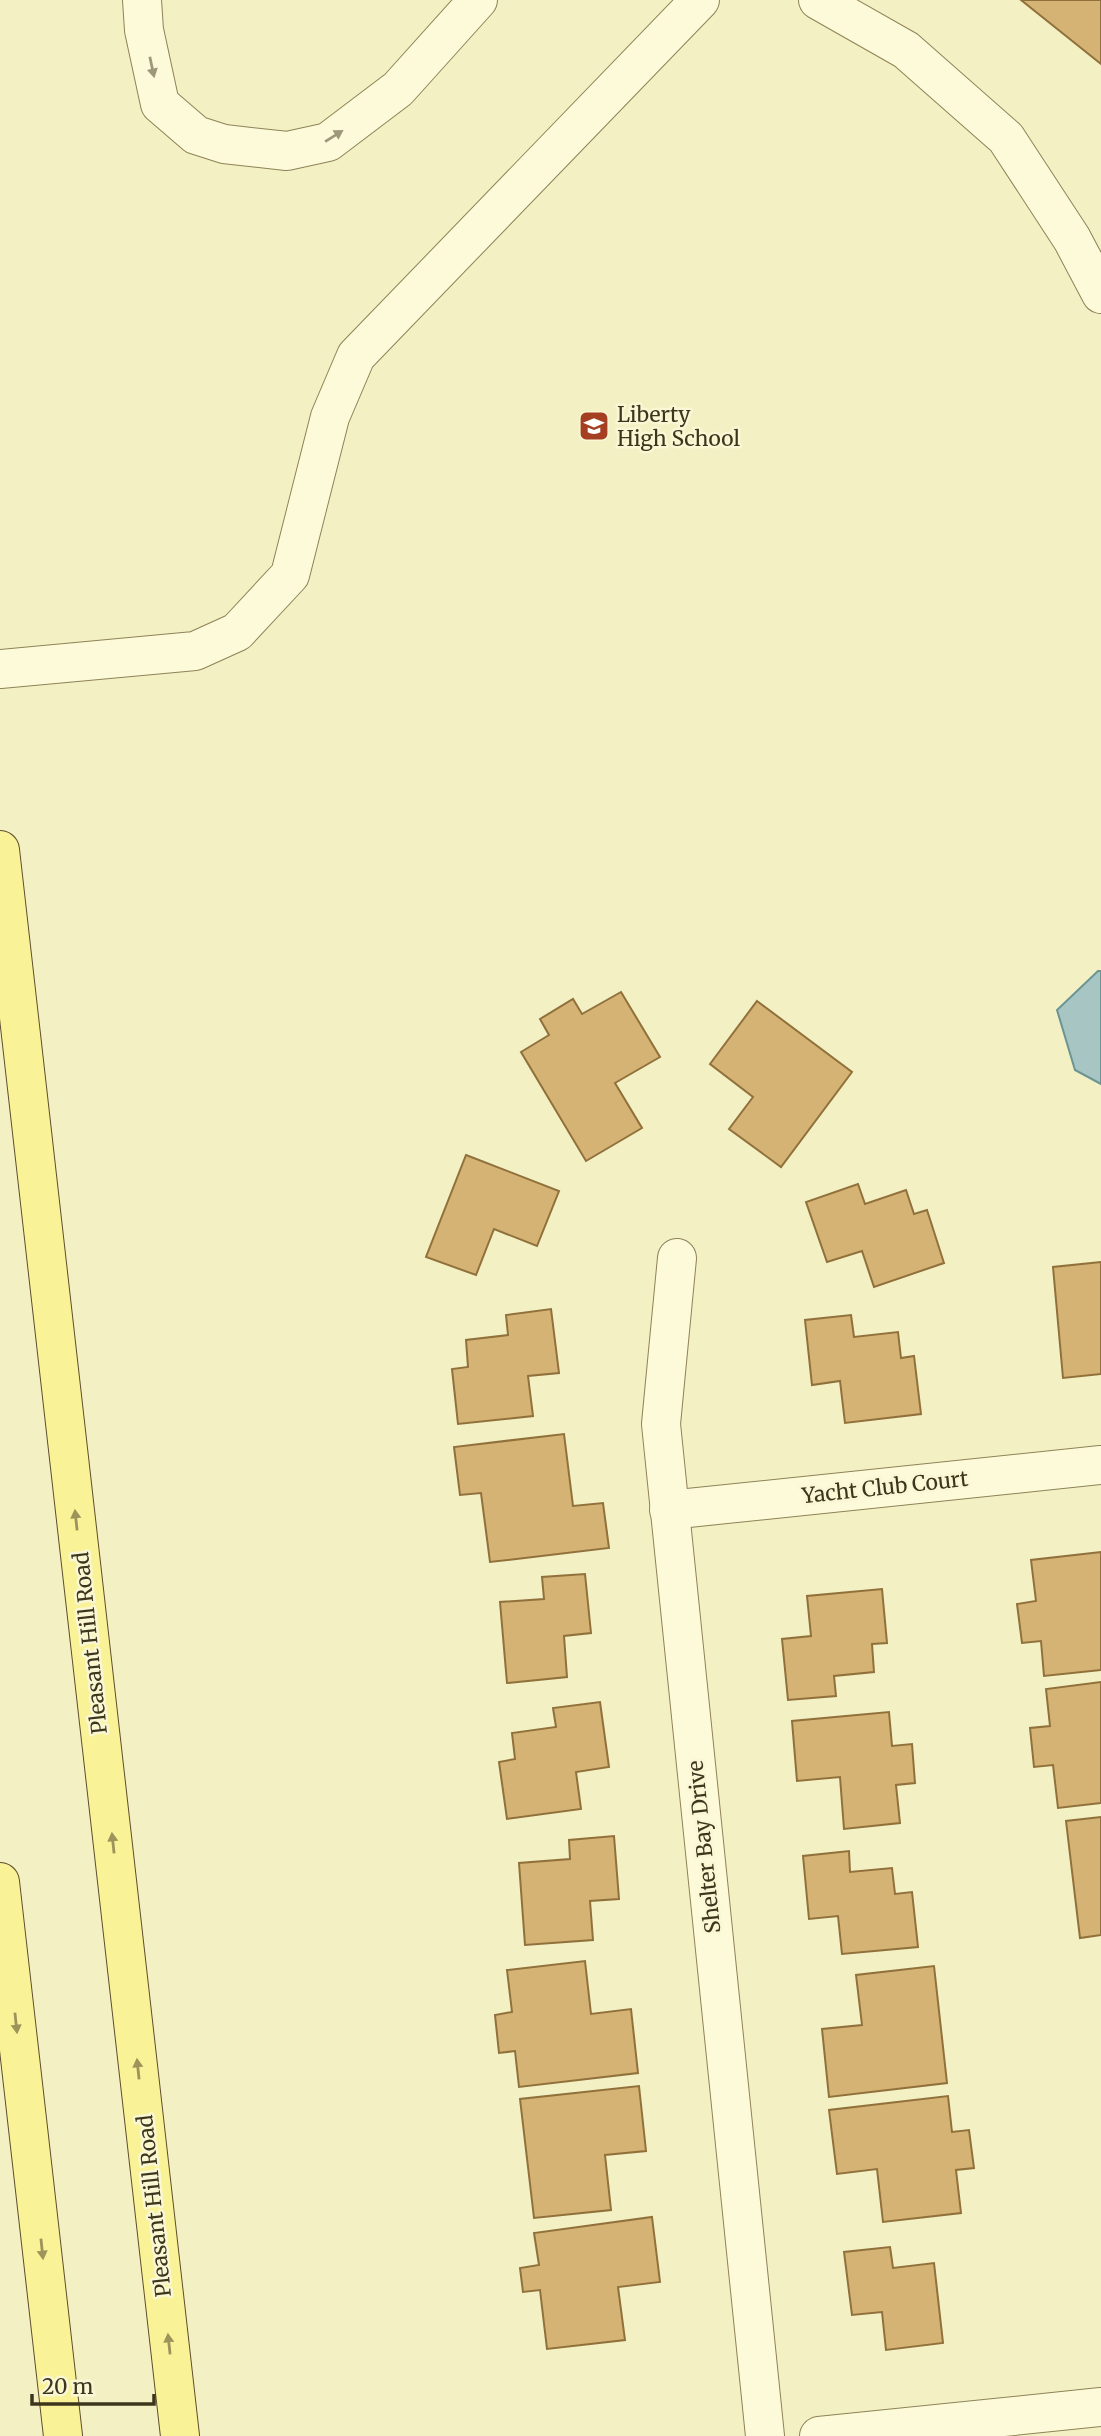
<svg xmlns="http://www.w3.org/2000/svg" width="1101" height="2436" font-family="Merriweather,serif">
	<rect width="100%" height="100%" fill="#f3f0c3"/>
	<path fill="#a6c5c3" stroke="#6b9594" stroke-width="2" d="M1098,971H1101V1084L1075,1070L1057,1010Z"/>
	<g fill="#d5b375" stroke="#91713b" stroke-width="2">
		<path d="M1021,0H1101V64Z"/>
		<path d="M621,992L660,1057L615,1083L642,1128L586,1161L521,1052L549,1035L540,1019L573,999L582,1014Z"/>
		<path d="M757,1001L852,1072L781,1167L729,1129L753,1097L710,1064Z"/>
		<path d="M466,1155L559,1191L537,1246L494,1229L476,1275L426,1257Z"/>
		<path d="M858,1184L865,1204L906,1190L914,1214L927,1210L944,1263L874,1287L862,1251L827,1262L806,1202Z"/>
		<path d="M1101,1262V1374L1063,1378L1053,1267Z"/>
		<path d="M551,1309L559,1373L528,1376L533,1416L458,1424L452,1369L468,1367L466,1340L508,1335L506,1315Z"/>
		<path d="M851,1315L854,1337L898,1332L901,1358L914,1356L921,1414L845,1423L840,1381L812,1385L805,1320Z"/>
		<path d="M564,1434L573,1506L603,1503L609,1548L490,1562L481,1493L460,1495L454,1447Z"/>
		<path d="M1101,1552V1670L1044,1676L1041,1641L1022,1643L1017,1604L1036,1601L1031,1560Z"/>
		<path d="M585,1574L591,1633L564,1636L567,1677L507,1683L500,1602L544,1599L542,1577Z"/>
		<path d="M882,1589L887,1643L872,1644L874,1672L834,1676L836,1696L788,1700L782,1639L811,1636L807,1596Z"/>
		<path d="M1101,1682V1803L1058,1808L1053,1765L1034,1767L1030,1728L1050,1726L1046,1689Z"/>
		<path d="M600,1702L609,1767L576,1772L581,1809L507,1819L499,1762L515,1759L512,1733L556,1727L553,1708Z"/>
		<path d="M889,1712L892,1746L912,1744L915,1783L896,1785L900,1823L844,1829L840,1777L797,1781L792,1721Z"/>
		<path d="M1101,1817V1935L1080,1938L1066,1821Z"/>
		<path d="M614,1836L619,1899L590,1901L593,1940L525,1945L519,1863L570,1859L569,1840Z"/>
		<path d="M849,1851L850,1872L892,1868L895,1894L912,1892L918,1947L842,1954L838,1916L809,1919L803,1856Z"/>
		<path d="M585,1961L591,2014L631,2009L638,2073L519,2087L515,2051L499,2053L495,2015L512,2012L507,1970Z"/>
		<path d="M934,1966L947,2083L829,2097L822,2029L862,2025L856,1975Z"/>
		<path d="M639,2086L646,2151L605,2155L611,2210L534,2218L520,2099Z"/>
		<path d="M948,2096L952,2132L969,2130L974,2168L956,2170L961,2213L883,2222L877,2169L837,2174L829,2110Z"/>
		<path d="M652,2217L660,2282L618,2287L625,2340L547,2349L540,2290L523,2292L520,2268L539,2265L534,2233Z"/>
		<path d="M890,2247L893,2268L934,2263L943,2343L886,2350L882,2312L852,2315L844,2252Z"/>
	</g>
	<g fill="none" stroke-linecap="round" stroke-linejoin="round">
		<g stroke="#8f8257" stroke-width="40">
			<g id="minor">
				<path d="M142,0L144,30L160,104L196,135L224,144L287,151L328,142L398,89L478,0"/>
				<path d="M818,0L906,50L1006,138L1072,239L1101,294"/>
				<path d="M0,669L195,651L237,632L290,575L330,417L356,356L700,0"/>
				<path d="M677,1258L661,1424L765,2436"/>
				<path d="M669,1510L1101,1465"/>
				<path d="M819,2436L1101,2407"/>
			</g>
		</g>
		<g stroke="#5d4e2c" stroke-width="40">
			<g id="major">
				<path d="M0,850L180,2436"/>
				<path d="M0,1882L63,2436"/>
			</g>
		</g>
		<use href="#minor" stroke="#fcfad8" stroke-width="38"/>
		<use href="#major" stroke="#f9f297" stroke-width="38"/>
	</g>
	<defs><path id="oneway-solid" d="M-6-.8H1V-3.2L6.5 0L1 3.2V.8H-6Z" transform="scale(1.75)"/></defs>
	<g fill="#9d987a">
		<use href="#oneway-solid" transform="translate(152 67) rotate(78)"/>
		<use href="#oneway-solid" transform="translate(334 136) rotate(-32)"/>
	</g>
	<g fill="#9c945a">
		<use href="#oneway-solid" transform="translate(76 1520) rotate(-96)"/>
		<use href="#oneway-solid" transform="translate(113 1843) rotate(-96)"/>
		<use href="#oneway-solid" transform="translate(16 2023) rotate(84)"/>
		<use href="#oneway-solid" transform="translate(138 2069) rotate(-96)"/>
		<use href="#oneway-solid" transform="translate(42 2249) rotate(84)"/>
		<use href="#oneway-solid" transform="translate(169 2344) rotate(-96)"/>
	</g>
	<defs>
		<g id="school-square" transform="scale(1.575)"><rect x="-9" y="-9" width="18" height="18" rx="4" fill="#a53f21" stroke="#f9f7d4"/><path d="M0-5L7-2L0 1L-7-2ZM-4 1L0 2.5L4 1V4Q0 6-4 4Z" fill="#fff"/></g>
	</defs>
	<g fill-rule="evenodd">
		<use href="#school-square" x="594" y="426"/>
	</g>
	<g text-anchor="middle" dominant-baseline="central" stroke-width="5" stroke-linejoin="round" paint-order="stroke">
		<g font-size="21" fill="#3e351d" stroke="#f9f7d4" text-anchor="start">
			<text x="617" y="414">Liberty<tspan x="617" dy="24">High School</tspan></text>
		</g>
		<g font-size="21" fill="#3e351d" stroke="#f9f7d4">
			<text transform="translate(885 1487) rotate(-6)">Yacht Club Court</text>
			<text transform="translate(90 1643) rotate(-96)">Pleasant Hill Road</text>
			<text transform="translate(704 1847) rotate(-96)">Shelter Bay Drive</text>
			<text transform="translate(154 2206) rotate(-96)">Pleasant Hill Road</text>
		</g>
	</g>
	<path d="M32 2394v10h122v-10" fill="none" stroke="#3e351d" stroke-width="3.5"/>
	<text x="42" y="2394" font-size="21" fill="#3e351d" stroke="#f9f7d4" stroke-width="5" paint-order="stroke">20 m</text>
</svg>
